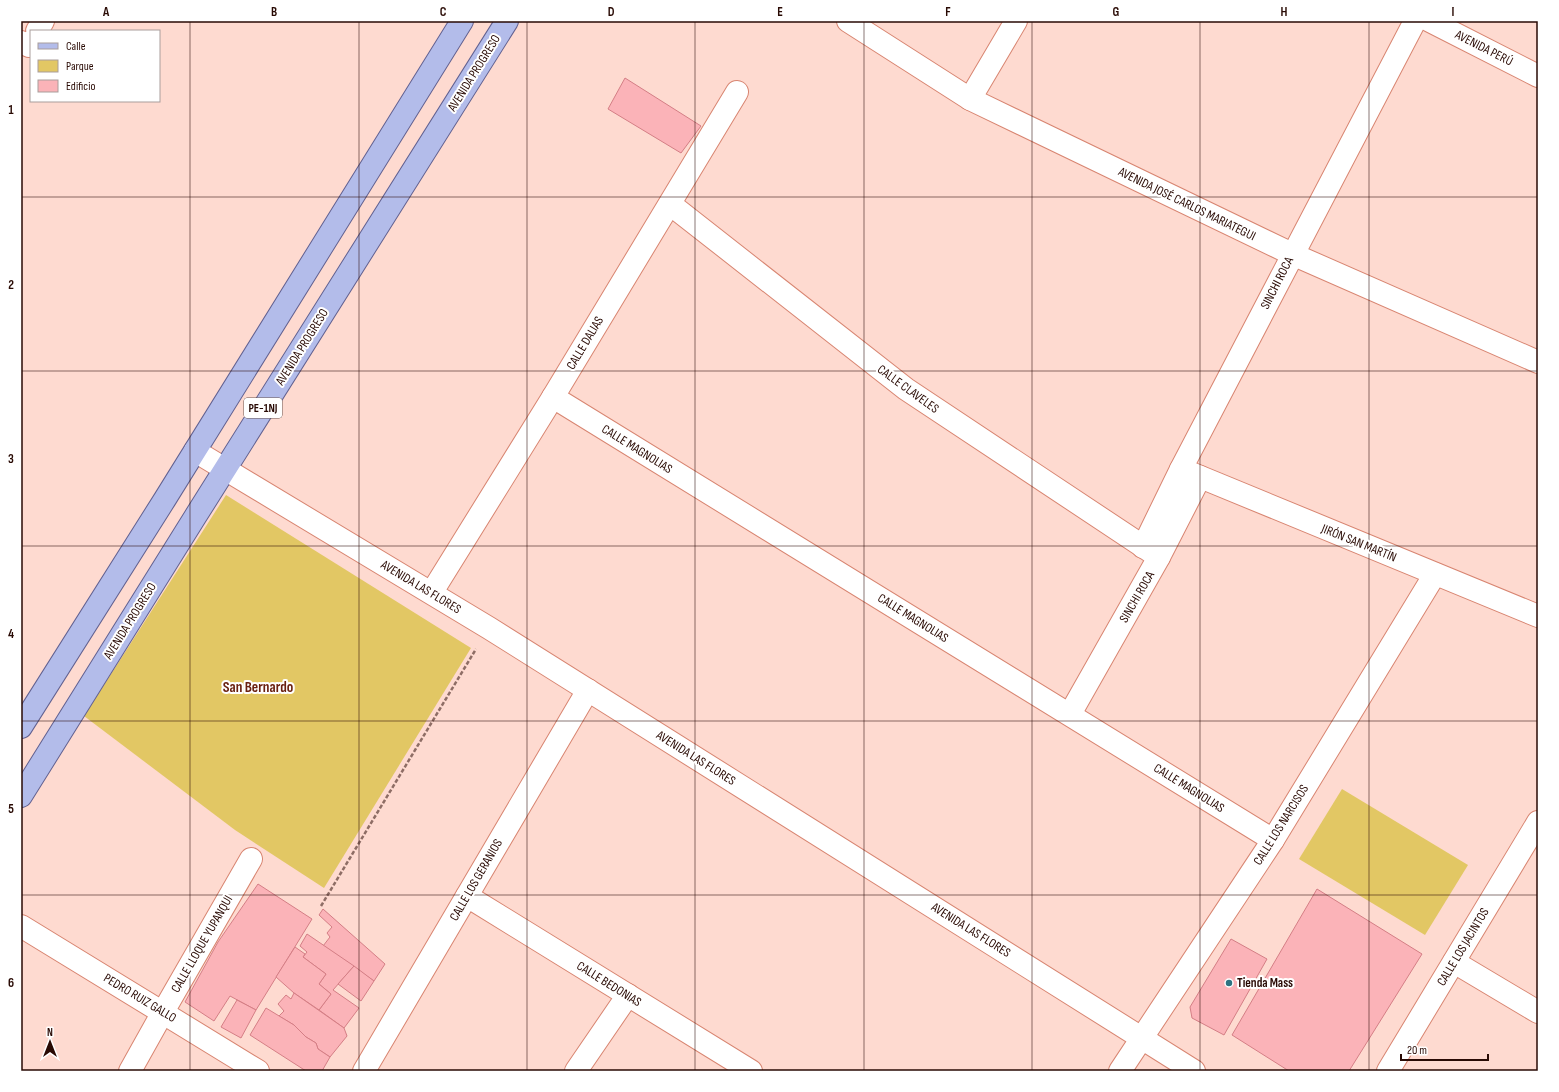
<svg xmlns="http://www.w3.org/2000/svg" width="1559" height="1092" font-family="'Sofia Sans Condensed',sans-serif">
	<rect width="100%" height="100%" fill="#fedad0"/>
	<g fill="#e2c764">
		<path d="M226,495L471,648L324,888L235,830L84,716Z"/>
		<path d="M1342,789L1468,865L1425,935L1299,859Z"/>
	</g>
	<g fill="#fbb3b8" stroke="#d47e85">
		<path d="M625,78L701,126L681,153L608,109Z"/>
		<path d="M258,884L312,919L256,1010L230,996L214,1021L185,1002L218,942Z"/>
		<path d="M1317,889L1422,954L1349,1071H1289L1232,1035Z"/>
		<path d="M323,909L385,964L374,981L323,946L330,937L327,933L332,927L319,915Z"/>
		<path d="M307,934L354,966L333,990L359,1008L344,1028L319,1010L331,994L319,984L326,974L303,957L307,952L300,946Z"/>
		<path d="M1231,939L1267,959L1224,1035L1192,1018L1190,1007Z"/>
		<path d="M295,947L305,954L303,957L326,974L319,984L331,994L319,1010L294,993L276,977Z"/>
		<path d="M354,966L374,981L361,1001L338,984Z"/>
		<path d="M294,993L344,1028L347,1036L330,1057L318,1049L316,1043L306,1037L294,1025L279,1016L284,1011L278,1004L286,995L291,999Z"/>
		<path d="M237,1000L256,1010L241,1038L221,1027Z"/>
		<path d="M266,1008L294,1025L306,1037L316,1043L318,1049L330,1057L322,1071H306L250,1035Z"/>
	</g>
	<g fill="none" stroke-linecap="round" stroke-linejoin="round">
		<g stroke="#d88571" stroke-width="24">
			<g id="minor">
				<path d="M848,21L970,99L1292,254L1538,362"/>
				<path d="M1430,21L1538,76"/>
				<path d="M37,31L43,21"/>
				<path d="M21,42L29,46L31,42"/>
				<path d="M970,99L1016,21"/>
				<path d="M670,204L906,389L1159,557"/>
				<path d="M553,397L1273,840"/>
				<path d="M1181,469L1538,616"/>
				<path d="M1143,547L1181,469L1415,21"/>
				<path d="M432,592L553,397L737,92"/>
				<path d="M1070,714L1159,557L1200,477"/>
				<path d="M467,896L751,1071"/>
				<path d="M21,926L258,1071"/>
				<path d="M1454,962L1538,1012"/>
				<path d="M130,1071L163,1012L251,859"/>
				<path d="M364,1071L588,690"/>
				<path d="M576,1071L628,995"/>
				<path d="M1120,1071L1273,840L1435,574"/>
				<path d="M1388,1071L1538,822"/>
			</g>
		</g>
		<g stroke="#d88571" stroke-width="24">
			<path id="tertiary" d="M195,451L489,628L1194,1071"/>
		</g>
		<g stroke="#626190" stroke-width="24">
			<g id="primary">
				<path d="M21,727L165,499L462,21"/>
				<path d="M21,796L195,517L507,21"/>
			</g>
		</g>
		<path stroke="#8e6d65" stroke-width="2.5" stroke-dasharray="4 2" stroke-linecap="butt" d="M321,906L476,649"/>
		<use href="#minor" stroke="#fff" stroke-width="22"/>
		<use href="#tertiary" stroke="#fff" stroke-width="22"/>
		<use href="#primary" stroke="#b3bcea" stroke-width="22"/>
	</g>
	<path fill="none" stroke="#290a04" stroke-width="1" stroke-opacity="0.55" d="M190,21V1071M359,21V1071M527,21V1071M695,21V1071M864,21V1071M1032,21V1071M1200,21V1071M1369,21V1071M21,197H1538M21,371H1538M21,546H1538M21,721H1538M21,895H1538"/>
	<circle fill="#2e7382" stroke="#fff" stroke-width="1.5" cx="1229" cy="983" r="4"/>
	<g text-anchor="middle" dominant-baseline="central" stroke-width="4" stroke-linejoin="round" paint-order="stroke">
		<rect fill="#fff" stroke="#69544f" stroke-width="1" x="244" y="398" width="38" height="20" rx="3"/>
		<g font-size="12" font-weight="bold" fill="#290a04">
			<text x="263" y="408">PE-1NJ</text>
		</g>
		<g font-size="13" fill="#290a04" stroke="#fff">
			<text transform="translate(1484 48) rotate(27)">AVENIDA PERÚ</text>
			<text transform="translate(474 73) rotate(-58)">AVENIDA PROGRESO</text>
			<text transform="translate(1187 204) rotate(26)">AVENIDA JOSÉ CARLOS MARIATEGUI</text>
			<text transform="translate(1277 283) rotate(-63)">SINCHI ROCA</text>
			<text transform="translate(585 343) rotate(-59)">CALLE DALIAS</text>
			<text transform="translate(302 347) rotate(-58)">AVENIDA PROGRESO</text>
			<text transform="translate(908 389) rotate(36)">CALLE CLAVELES</text>
			<text transform="translate(637 449) rotate(32)">CALLE MAGNOLIAS</text>
			<text transform="translate(1359 543) rotate(22)">JIRÓN SAN MARTÍN</text>
			<text transform="translate(421 587) rotate(31)">AVENIDA LAS FLORES</text>
			<text transform="translate(1137 597) rotate(-60)">SINCHI ROCA</text>
			<text transform="translate(913 618) rotate(32)">CALLE MAGNOLIAS</text>
			<text transform="translate(130 621) rotate(-58)">AVENIDA PROGRESO</text>
			<text transform="translate(696 758) rotate(32)">AVENIDA LAS FLORES</text>
			<text transform="translate(1189 788) rotate(32)">CALLE MAGNOLIAS</text>
			<text transform="translate(1281 825) rotate(-58)">CALLE LOS NARCISOS</text>
			<text transform="translate(476 880) rotate(-60)">CALLE LOS GERANIOS</text>
			<text transform="translate(971 930) rotate(32)">AVENIDA LAS FLORES</text>
			<text transform="translate(202 944) rotate(-60)">CALLE LLOQUE YUPANQUI</text>
			<text transform="translate(1463 947) rotate(-59)">CALLE LOS JACINTOS</text>
			<text transform="translate(609 984) rotate(32)">CALLE BEDONIAS</text>
			<text transform="translate(140 998) rotate(31)">PEDRO RUIZ GALLO</text>
		</g>
		<g font-size="13" font-weight="bold" fill="#290a04" stroke="#fff" text-anchor="start">
			<text x="1237" y="983">Tienda Mass</text>
		</g>
		<g font-size="15" font-weight="bold" fill="#6a2110" stroke="#fff">
			<text x="258" y="687">San Bernardo</text>
		</g>
	</g>
	<rect width="1559" height="1092" fill="none" stroke="#ffffff" stroke-width="44"/>
	<rect x="30" y="30" width="130" height="72" fill="#ffffff" stroke="#a99d9b"/>
	<rect x="38" y="43" width="20" height="6" fill="#b3bcea" stroke="#a99d9b"/>
	<text x="66" y="50" font-size="12" fill="#290a04">Calle</text>
	<rect x="38" y="60" width="20" height="12" fill="#e2c764" stroke="#a99d9b"/>
	<text x="66" y="70" font-size="12" fill="#290a04">Parque</text>
	<rect x="38" y="80" width="20" height="12" fill="#fbb3b8" stroke="#a99d9b"/>
	<text x="66" y="90" font-size="12" fill="#290a04">Edificio</text>
	<g transform="translate(50 1042)" stroke="#ffffff" stroke-width="3" paint-order="stroke">
	<path d="M0-3L7 15L0 10L-7 15Z" fill="#290a04"/>
	<text y="-6" font-size="11" font-weight="bold" text-anchor="middle" fill="#290a04">N</text>
	</g>
	<path d="M1401 1054v6h87v-6" fill="none" stroke="#290a04" stroke-width="2"/>
	<text x="1407" y="1054" font-size="12" fill="#290a04" stroke="#ffffff" stroke-width="3" paint-order="stroke">20 m</text>
	<rect x="22" y="22" width="1515" height="1048" fill="none" stroke="#290a04" stroke-width="1.5"/>
	<g font-size="13" text-anchor="middle" font-weight="bold" fill="#290a04">
		<text x="106" y="16">A</text>
		<text x="274" y="16">B</text>
		<text x="443" y="16">C</text>
		<text x="611" y="16">D</text>
		<text x="780" y="16">E</text>
		<text x="948" y="16">F</text>
		<text x="1116" y="16">G</text>
		<text x="1284" y="16">H</text>
		<text x="1453" y="16">I</text>
		<text x="11" y="114">1</text>
		<text x="11" y="289">2</text>
		<text x="11" y="463">3</text>
		<text x="11" y="638">4</text>
		<text x="11" y="813">5</text>
		<text x="11" y="987">6</text>
	</g>
</svg>
